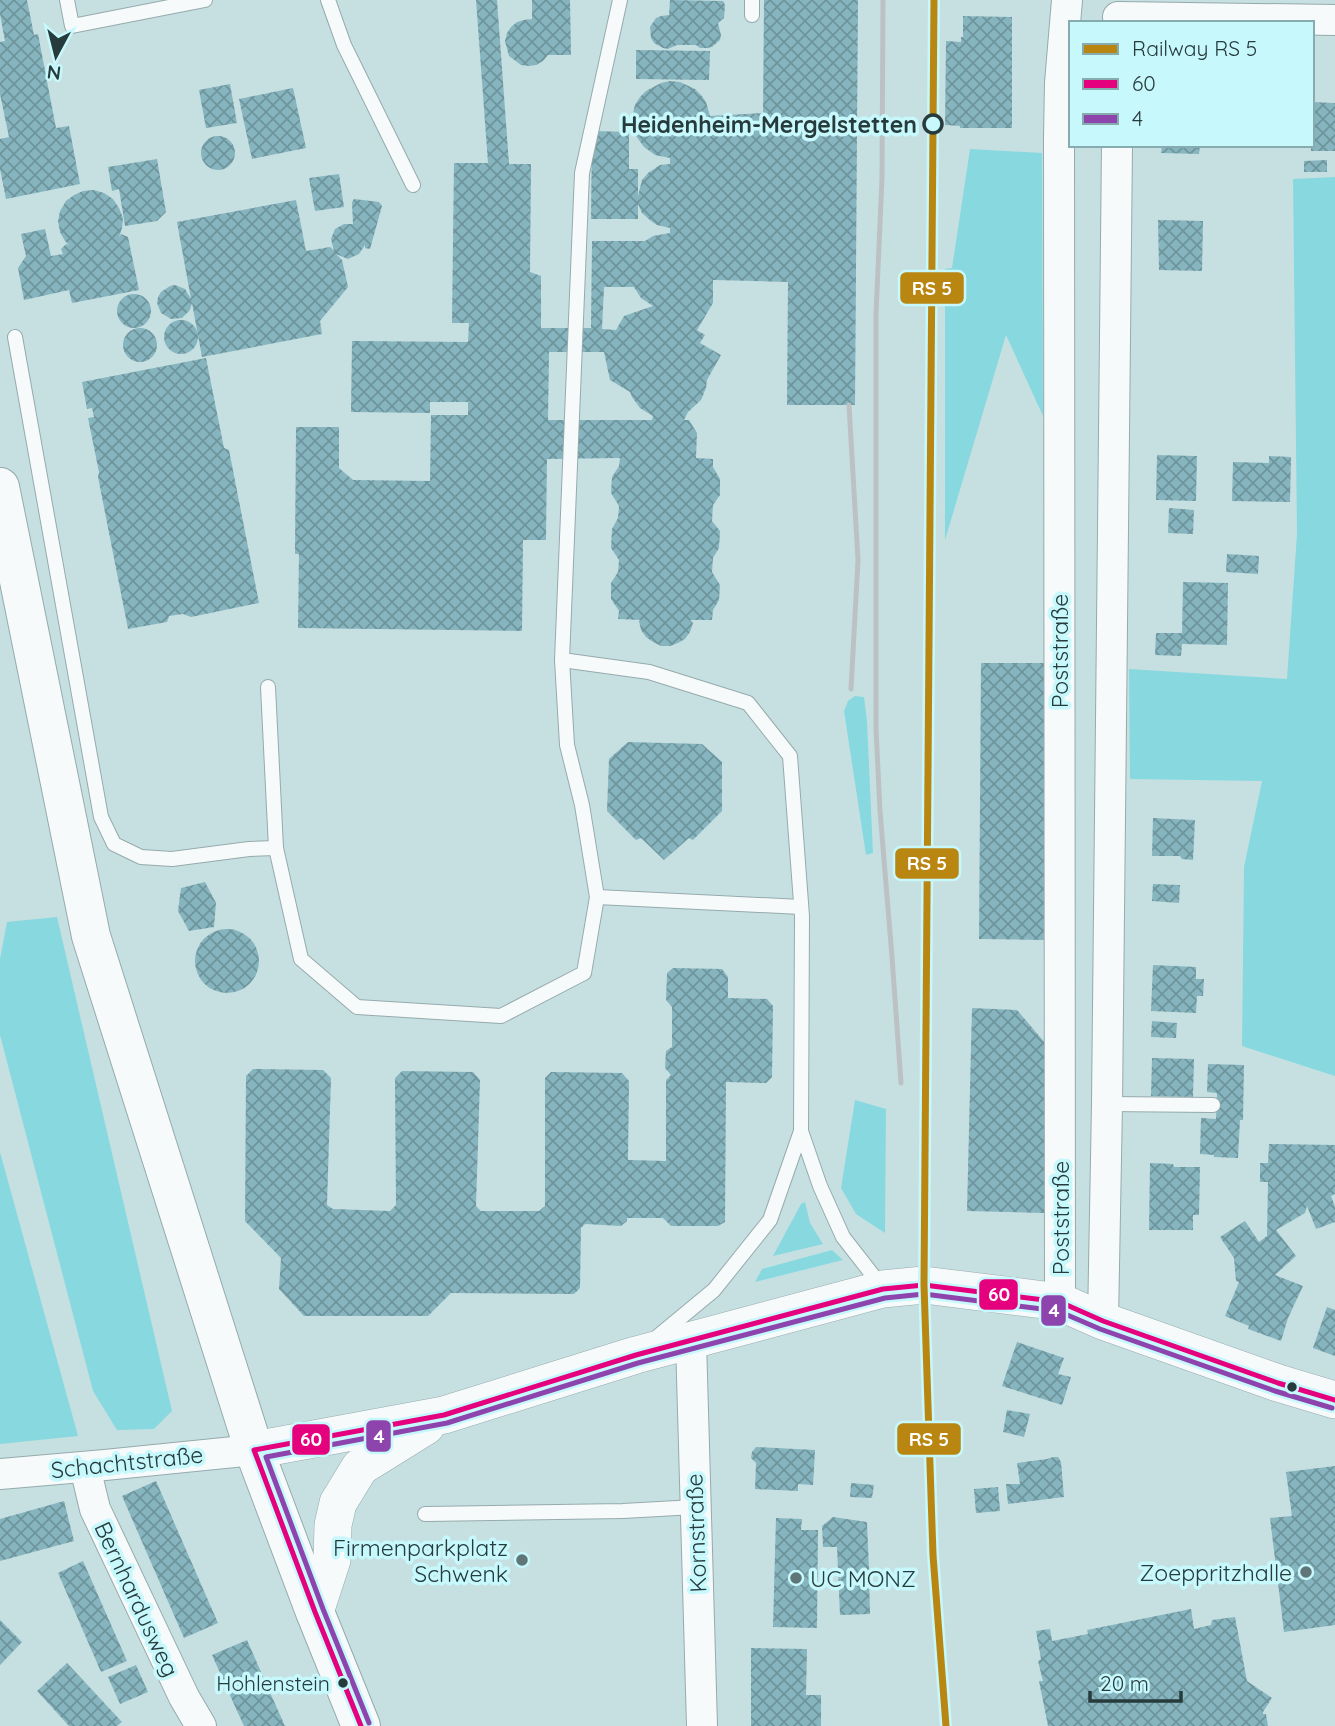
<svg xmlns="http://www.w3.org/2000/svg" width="1335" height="1726" font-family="Quicksand,sans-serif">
	<defs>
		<pattern id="building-cross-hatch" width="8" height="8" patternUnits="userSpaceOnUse" patternTransform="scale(1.75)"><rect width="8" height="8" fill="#86b5bf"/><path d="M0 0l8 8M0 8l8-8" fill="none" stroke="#6e949c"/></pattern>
	</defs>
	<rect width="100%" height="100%" fill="#c6e0e2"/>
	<g fill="#88d8df">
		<path d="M970,149L1042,153L1043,416L1006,335L945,540V269L952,268Z"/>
		<path d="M1335,177V1076L1242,1046L1244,867L1262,781L1130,779L1129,669L1287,679L1297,534L1293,179Z"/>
		<path d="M855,696L864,697L867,721L873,853L866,855L844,711L848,701Z"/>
		<path d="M57,917L172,1411L154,1429L117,1430L93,1391L0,1035V959L7,922Z"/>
		<path d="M855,1100L886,1109L885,1233L856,1214L841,1188Z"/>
		<path d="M0,1152L78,1436L0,1444Z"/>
		<path d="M805,1202L810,1223L823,1244L773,1256L801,1204Z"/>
		<path d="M832,1250L843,1260L755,1282L762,1269Z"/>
	</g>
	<g fill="url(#building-cross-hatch)" fill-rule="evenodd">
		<path d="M0,0H27L34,35L38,34L56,128L69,126L80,184L6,199L0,169V139L9,137L0,94V42L5,41L0,14Z"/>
		<path d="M476,0H497L509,164H531L530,272L541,276V328H591L592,241H645L653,236L670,233V228L657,225L651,221L642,213L638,204V219H591L592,131L629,132V169H638V196L642,180L648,173L660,165L670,164V158L655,155L644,147L636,136L634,129L633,113L635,105L640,97L646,91L661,83L670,81L680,82L695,89L701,95L706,102L710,116L763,113L764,0H858L855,405H787L788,282L713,280V303L697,330L705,335L700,343L721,355L707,380L706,388L701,400L688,412L684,420H689L697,433L696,458L713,459V467L720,479V495L713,505L712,521L720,531L719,548L713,558L712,572L720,585L719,600L713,610L712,620H690L693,623L690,632L685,639L678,643L670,646H661L653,642L646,637L641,630L639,621L641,620L618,619L619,611L611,599V583L618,572L619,560L611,548L612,529L618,518L619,506L611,493L612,477L619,466L620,458L547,459L546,540H523L522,631L298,628L299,554H295L296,427H339V468L353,480L430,481L431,415H468V402H430V413L351,412L352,341L468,342L469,323H452L454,163H488ZM604,287H634L641,298L653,306L624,316L616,330L602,329ZM549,352H604L610,380L630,392L632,397L640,408L653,416L652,420H548Z"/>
		<path d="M532,0H570L571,55H548L543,61L536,65L529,66L521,65L509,56L505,41L507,33L511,27L517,22L524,20L532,19Z"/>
		<path d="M670,0L723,1L725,5L724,18L718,23L721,35L720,40L712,47L707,48H700L696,45H677L668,49L663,48L654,43L651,38L650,27L656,18L661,16L669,15Z"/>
		<path d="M963,16L1012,17V128H960V126L945,125L946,41L961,42V37H963Z"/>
		<path d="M636,50L710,51L709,80L636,79Z"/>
		<path d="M230,84L237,123L206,128L199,90Z"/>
		<path d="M293,88L306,148L252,159L239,99Z"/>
		<path d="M1312,102L1335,103V151H1311V145H1312Z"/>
		<circle cx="218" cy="153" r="17"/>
		<path d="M1162,145H1200L1199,154L1161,153Z"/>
		<path d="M157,159L166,212L157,221L125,226L119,189L112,191L108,167Z"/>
		<path d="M1327,160V172H1304V161Z"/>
		<path d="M339,174L344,207L315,211L309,178Z"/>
		<path d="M94,190L104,193L113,199L119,208L123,218L122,228L119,237L121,234L128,237L139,290L72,303L69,290L24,300L18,268L26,256L21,234L45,229L51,256L63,254L61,249L66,244L69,245L65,241L60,232L58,221L60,211L66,201L74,195L83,191Z"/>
		<path d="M354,199L379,202L382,206L370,249L365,248V245L359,254L348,259L336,254L342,260L348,287L320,321L322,334L202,357L192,303L190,310L182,318L171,319L161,313L157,303L158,297L161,292L170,286L175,285L185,289L191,299L177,222L296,200L306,251L330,247L334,251L331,239L335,229L344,224H353L352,202Z"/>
		<path d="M1158,220L1203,221L1202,271L1159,270Z"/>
		<circle cx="134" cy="311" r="17"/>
		<circle cx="181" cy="337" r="17"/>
		<circle cx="140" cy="345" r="17"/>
		<path d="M206,358L224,448L229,450L259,603L191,617L183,614L169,616L167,622L128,629L98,477L99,472L88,418L94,417L92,408L87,409L82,382Z"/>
		<path d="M1157,455L1197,456L1196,501L1156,500Z"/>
		<path d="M1269,456L1291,457L1290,502L1232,501L1233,462L1269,463Z"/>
		<path d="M1169,508L1194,510L1193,534L1168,533Z"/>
		<path d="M1227,554L1259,556L1258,574L1226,572Z"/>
		<path d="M1183,582L1228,583L1227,645L1182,644L1181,656L1155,655L1156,633H1182Z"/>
		<path d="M981,663H1047L1045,940L979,939Z"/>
		<path d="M628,742L702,744L722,762V811L693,840L689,838L664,860L641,838L636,840L607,811L609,759Z"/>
		<path d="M1153,818L1195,820L1193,860L1182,859L1180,856H1152Z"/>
		<path d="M205,882L216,903L214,927L189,931L178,911L181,888Z"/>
		<path d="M1153,884L1180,885L1179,903L1152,901Z"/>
		<circle cx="227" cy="961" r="32"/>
		<path d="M1153,965L1196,967V979H1204L1203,996H1197L1196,1013L1151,1011Z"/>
		<path d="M673,968L722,969L728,977V998L767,999L773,1006L772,1077L766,1083L726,1082L725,1222L718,1226H671L663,1218H627V1221L621,1226L585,1224L581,1228L580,1288L574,1294L451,1293L428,1316H304L279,1289L281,1258L245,1221L246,1076L253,1069L323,1070L331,1078L327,1205L333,1209L390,1211L396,1205L395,1078L402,1071L473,1072L480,1080L476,1206L481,1211H539L545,1206V1078L551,1072L622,1073L629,1081L628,1160L666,1161V1080L671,1075L665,1068L666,1051L672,1047V1007L666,1000L667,973Z"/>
		<path d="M972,1008L1017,1010L1046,1044L1045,1213L967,1211Z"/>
		<path d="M1152,1021L1177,1023L1176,1038L1151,1037Z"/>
		<path d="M1152,1058L1194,1059L1193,1097L1151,1096Z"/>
		<path d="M1208,1064L1244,1065L1243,1120H1240L1238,1158L1214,1157V1155L1200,1154L1201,1118L1216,1119L1217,1093L1207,1092Z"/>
		<path d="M1269,1144L1335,1145V1194L1331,1196L1335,1206V1222L1316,1229L1307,1206L1305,1213L1276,1230L1296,1256L1275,1275L1303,1286L1288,1318L1281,1341L1248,1329L1249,1326L1225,1316L1239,1282L1236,1281L1234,1258L1220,1237L1245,1221L1259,1242L1267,1236L1268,1182H1260V1163H1268Z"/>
		<path d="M1150,1163L1173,1164L1174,1167H1200L1199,1215H1193V1230H1149Z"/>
		<path d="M1327,1307L1335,1310V1356L1313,1348Z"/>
		<path d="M1017,1342L1064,1358L1058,1374L1071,1377L1062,1405L1002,1386Z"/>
		<path d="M1007,1410L1030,1414L1024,1437L1003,1432Z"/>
		<path d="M756,1447L815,1450L813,1485L798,1484V1491L755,1489L756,1463L751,1458L752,1452Z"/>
		<path d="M1053,1457H1058L1061,1462L1064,1497L1008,1504L1006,1484H1020L1017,1463L1047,1459Z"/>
		<path d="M1335,1466V1625L1284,1632L1270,1518L1292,1516L1286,1472Z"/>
		<path d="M156,1481L218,1623L184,1638L122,1496Z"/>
		<path d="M851,1483L874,1485L872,1498L850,1497Z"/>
		<path d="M998,1487L1000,1511L976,1513L974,1489Z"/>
		<path d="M64,1501L74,1541L0,1561V1519Z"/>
		<path d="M833,1517L867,1522L869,1569H874V1576L869,1577L870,1614L840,1615L837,1547H823L822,1526Z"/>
		<path d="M776,1518L802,1519L801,1530H818L817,1628L773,1627Z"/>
		<path d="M83,1561L127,1661L101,1672L58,1573Z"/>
		<path d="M1191,1609L1194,1629L1211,1625L1212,1620L1235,1617L1247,1681L1272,1698L1263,1712V1714H1266L1268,1726H1048L1039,1681H1043L1038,1661L1041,1659L1036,1631L1050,1629L1052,1641L1088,1634L1087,1630Z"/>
		<path d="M0,1620L22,1642L0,1665Z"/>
		<path d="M247,1640L272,1697L285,1726H244L238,1713L212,1655Z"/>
		<path d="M751,1648L807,1649L806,1695H821V1726H751Z"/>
		<path d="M67,1663L122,1722L117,1726H69L37,1691Z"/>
		<path d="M136,1665L148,1692L120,1704L108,1677Z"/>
	</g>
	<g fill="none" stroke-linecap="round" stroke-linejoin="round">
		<g stroke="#96aaac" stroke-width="16">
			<g id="service">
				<path d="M67,0L72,26L205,0"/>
				<path d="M328,0L344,45L413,185"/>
				<path d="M620,0L582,173L562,660L649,672L748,703L790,756L802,916L801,1131L770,1220L714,1290L656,1338"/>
				<path d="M752,15V0"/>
				<path d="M15,337L101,817L114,844L141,857L172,859L249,849L276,848"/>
				<path d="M268,687L276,848L301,959L357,1007L501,1016L584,973L597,897L582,805L567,745L562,660"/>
				<path d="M597,897L801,907"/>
				<path d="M1107,1104L1213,1105"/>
				<path d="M801,1131L820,1186L843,1237L882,1287"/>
				<path d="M425,1514L623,1511L695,1507"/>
			</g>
		</g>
		<g stroke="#96aaac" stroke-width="32">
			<g id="minor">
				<path d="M1118,17L1335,20"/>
				<path d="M1060,1302L1059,137L1060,83L1067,0"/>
				<path d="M1103,1321L1107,1104L1117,145"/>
				<path d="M691,1341L702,1726"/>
				<path d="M85,1467L95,1509L184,1697L201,1726"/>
				<path d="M0,1474L105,1465L254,1450"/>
			</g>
		</g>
		<g stroke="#96aaac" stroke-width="38">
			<g id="tertiary">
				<path d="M254,1450L444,1415L636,1355L883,1289L924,1285L1060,1302L1103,1321L1278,1383L1335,1400"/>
				<path d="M315,1612L332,1560L333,1525L338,1503L360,1467L426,1426"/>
			</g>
		</g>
		<g stroke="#96aaac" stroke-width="40">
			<path id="primary" d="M0,487L91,936L254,1450L315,1612L361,1726"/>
		</g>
		<use href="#service" stroke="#f6fafb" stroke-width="14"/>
		<use href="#minor" stroke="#f6fafb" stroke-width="30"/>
		<use href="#tertiary" stroke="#f6fafb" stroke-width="37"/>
		<use href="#primary" stroke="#f6fafb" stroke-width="38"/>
		<g stroke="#bcc2c3" stroke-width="5">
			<path d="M883,0L882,178L876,314V729L880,811L892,957L901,1083"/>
			<path d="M849,405L858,560L851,689"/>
		</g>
		<g stroke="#c6f8fc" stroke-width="10">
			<path id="bus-1" d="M361,1726L315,1612L254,1450L444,1415L636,1355L883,1289L924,1285L1060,1302L1103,1321L1278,1383L1335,1400"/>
		</g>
		<g stroke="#c6f8fc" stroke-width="10">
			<path id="bus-2" d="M369,1723L323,1609L266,1457L447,1423L638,1363L885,1298L924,1294L1058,1311L1100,1329L1275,1391L1332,1408"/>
		</g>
		<use href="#bus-1" stroke="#e5007d" stroke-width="5"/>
		<use href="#bus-2" stroke="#8e44ad" stroke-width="5"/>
		<g stroke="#c6f8fc" stroke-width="12">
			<path id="rail-1" d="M934,0L924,1285L933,1555L946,1726"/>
		</g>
		<use href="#rail-1" stroke="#b98612" stroke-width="7"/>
	</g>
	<circle fill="#c6f8fc" stroke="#273b3d" stroke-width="3.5" cx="933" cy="124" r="9"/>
	<g fill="#273b3d" stroke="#c6f8fc" stroke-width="2.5">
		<circle cx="1292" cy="1387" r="6"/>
		<circle cx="343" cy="1683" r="6"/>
	</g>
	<g fill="#5f7577" stroke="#c6f8fc" stroke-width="2.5">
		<circle cx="522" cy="1560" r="7"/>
		<circle cx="1306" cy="1572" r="7"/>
		<circle cx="796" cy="1578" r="7"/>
	</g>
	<g text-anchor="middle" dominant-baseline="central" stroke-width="7" stroke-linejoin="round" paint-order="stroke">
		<g font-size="21" fill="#273b3d" stroke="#c6f8fc" text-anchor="end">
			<text x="330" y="1683">Hohlenstein</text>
		</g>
		<g font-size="23" font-weight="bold" fill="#273b3d" stroke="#c6f8fc" text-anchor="end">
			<text x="917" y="124">Heidenheim-Mergelstetten</text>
		</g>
		<g font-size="23" fill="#273b3d" stroke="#c6f8fc">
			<text transform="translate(1059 651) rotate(-90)">Poststraße</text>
			<text transform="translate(1060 1218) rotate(-90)">Poststraße</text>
			<text transform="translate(127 1462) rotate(-6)">Schachtstraße</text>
			<text transform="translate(696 1533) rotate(-92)">Kornstraße</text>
			<text transform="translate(137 1599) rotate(65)">Bernhardusweg</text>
		</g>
		<g font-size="23" fill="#273b3d" stroke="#c6f8fc" text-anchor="end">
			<text x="508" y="1547">Firmenparkplatz<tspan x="508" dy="26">Schwenk</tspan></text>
			<text x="1292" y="1572">Zoeppritzhalle</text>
			<text x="810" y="1578" text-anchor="start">UC MONZ</text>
		</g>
	</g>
	<g stroke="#c6f8fc" stroke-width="2.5">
		<rect x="899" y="271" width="66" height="34" rx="7" fill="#b98612"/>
		<rect x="894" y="847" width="66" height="33" rx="7" fill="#b98612"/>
		<rect x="978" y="1278" width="41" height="33" rx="7" fill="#e5007d"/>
		<rect x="1040" y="1294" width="27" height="33" rx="7" fill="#8e44ad"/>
		<rect x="365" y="1419" width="27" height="34" rx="7" fill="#8e44ad"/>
		<rect x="896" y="1422" width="66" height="34" rx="7" fill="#b98612"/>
		<rect x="291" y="1423" width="40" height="33" rx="7" fill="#e5007d"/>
	</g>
	<g font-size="19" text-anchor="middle" font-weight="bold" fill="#fff">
		<text x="932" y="295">RS 5</text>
		<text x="927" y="870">RS 5</text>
		<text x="999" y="1301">60</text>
		<text x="1054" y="1317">4</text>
		<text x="379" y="1443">4</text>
		<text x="929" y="1446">RS 5</text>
		<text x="311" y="1446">60</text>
	</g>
	<rect x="1069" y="21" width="245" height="126" fill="#c6f8fc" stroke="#86acb0" stroke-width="2"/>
	<rect x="1083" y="44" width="35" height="10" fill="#b98612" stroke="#86acb0" stroke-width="2"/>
	<text x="1132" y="56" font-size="21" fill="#273b3d">Railway RS 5</text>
	<rect x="1083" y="79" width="35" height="10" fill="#e5007d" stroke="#86acb0" stroke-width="2"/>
	<text x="1132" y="91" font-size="21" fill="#273b3d">60</text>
	<rect x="1083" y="114" width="35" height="10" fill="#8e44ad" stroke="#86acb0" stroke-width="2"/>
	<text x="1132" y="126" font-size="21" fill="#273b3d">4</text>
	<g transform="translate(56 56) rotate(187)" stroke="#c6f8fc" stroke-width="5" paint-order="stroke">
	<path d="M0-5L12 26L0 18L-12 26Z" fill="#273b3d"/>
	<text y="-10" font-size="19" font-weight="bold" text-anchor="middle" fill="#273b3d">N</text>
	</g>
	<path d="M1090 1691v10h91v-10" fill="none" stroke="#273b3d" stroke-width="3.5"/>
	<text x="1100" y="1691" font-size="21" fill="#273b3d" stroke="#c6f8fc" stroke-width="5" paint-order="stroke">20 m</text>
</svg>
